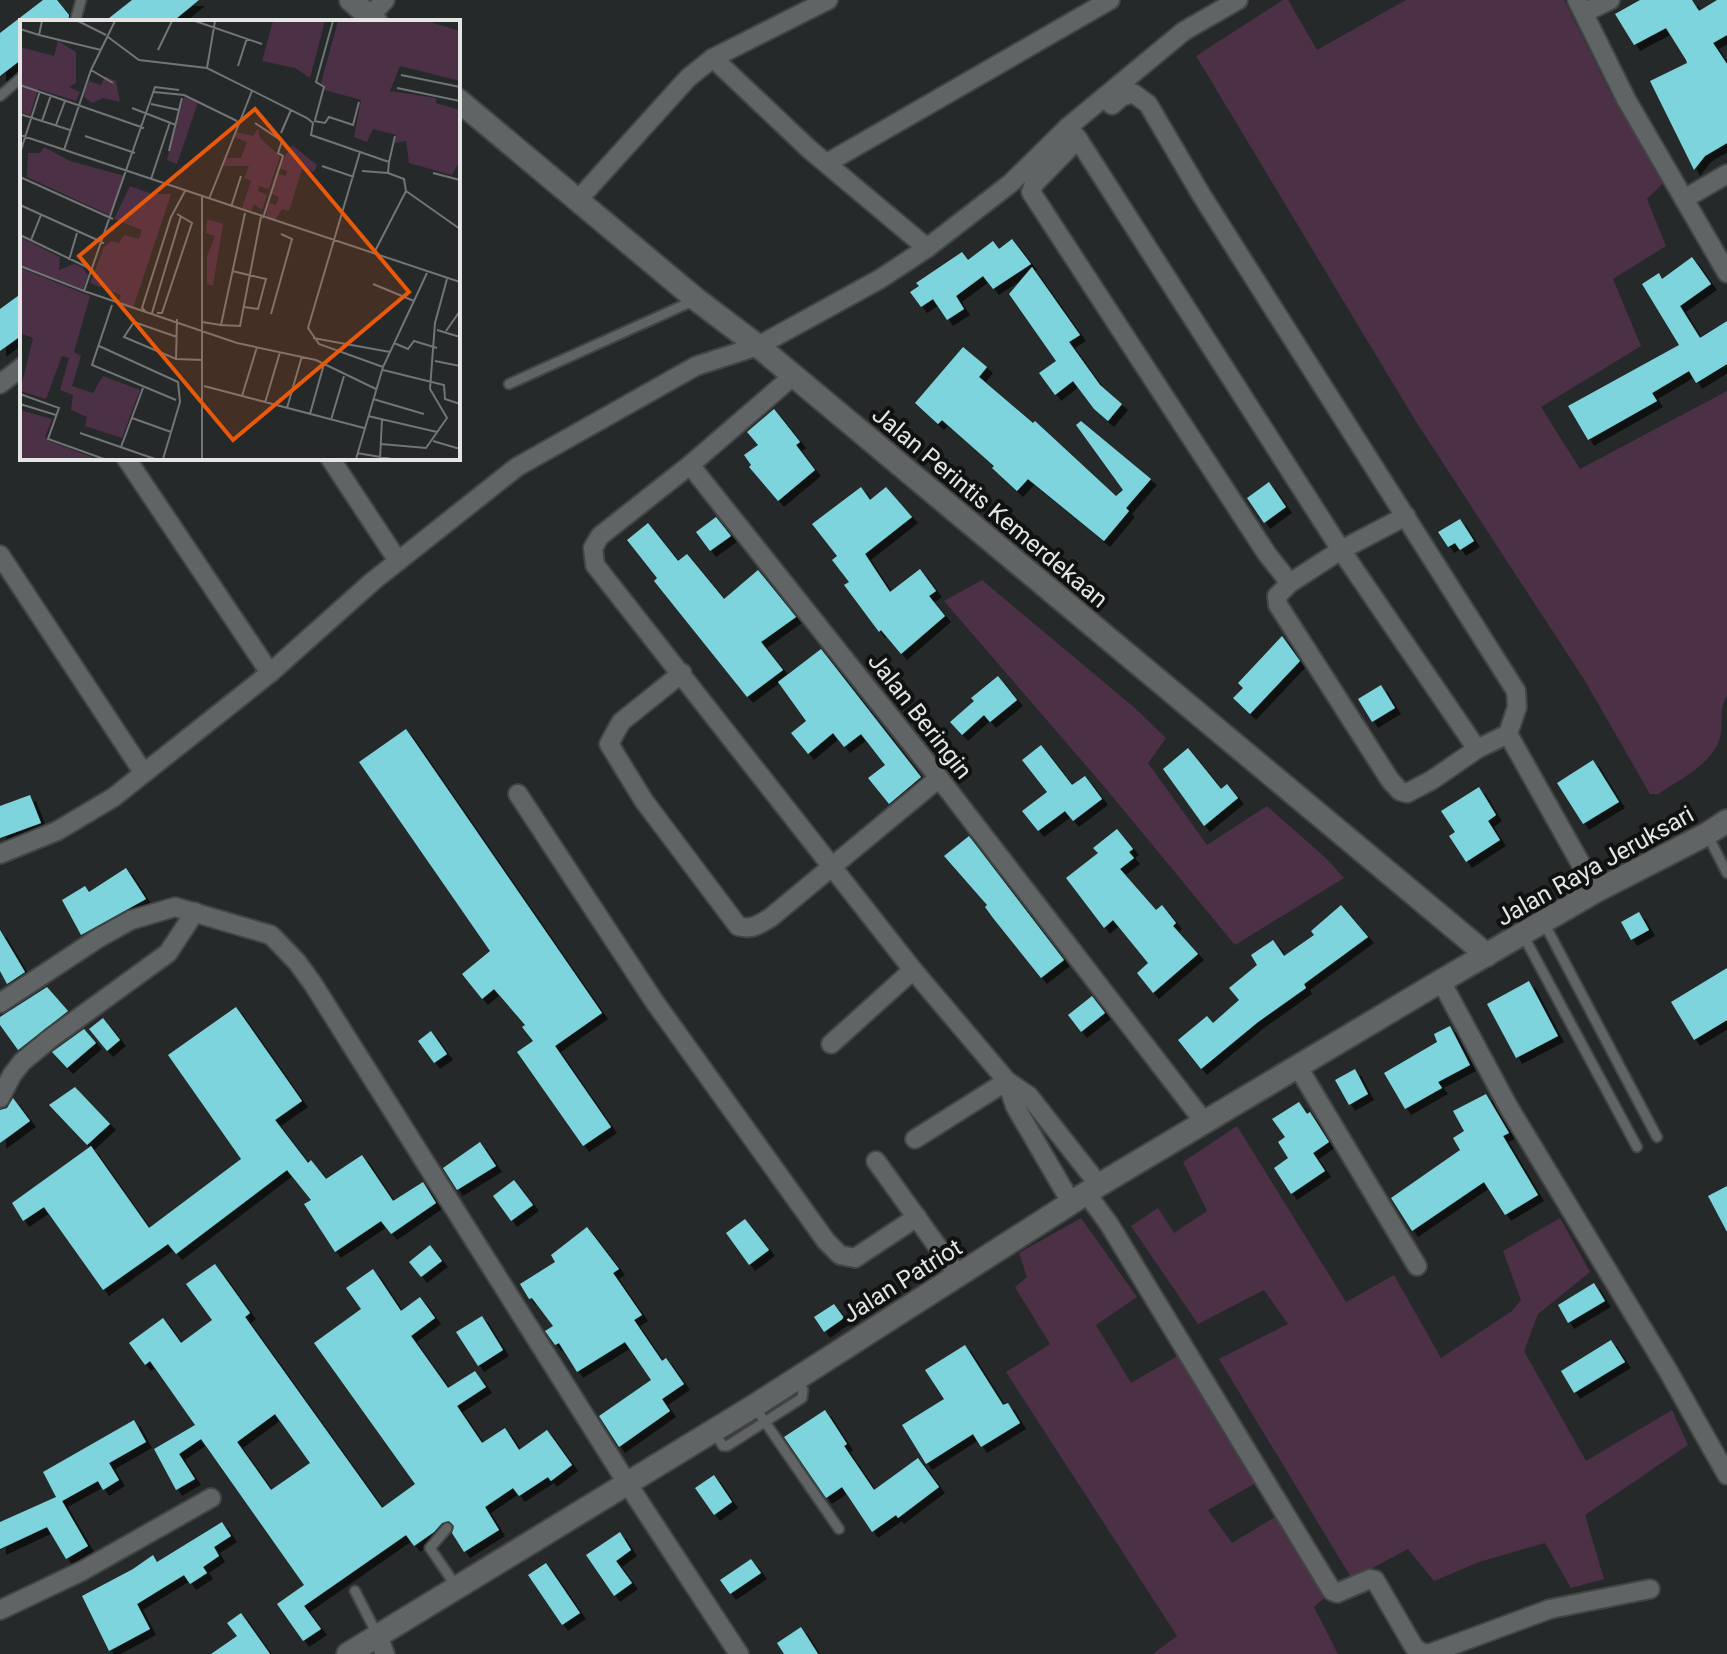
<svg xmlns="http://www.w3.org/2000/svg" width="1727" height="1654" font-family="Roboto,sans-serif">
	<defs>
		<filter id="shadow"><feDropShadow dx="6" dy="6" stdDeviation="0" flood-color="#0009"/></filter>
	</defs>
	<rect width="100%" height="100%" fill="#262929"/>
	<g fill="#4b3046">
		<path d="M1283,0H1288L1317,50L1406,0H1564L1612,96L1666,180L1647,199L1666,246L1613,279L1641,346L1541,407L1580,469L1727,391V696C1719,707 1723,720 1721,733C1716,763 1680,779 1658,794H1650L1585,681L1415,420L1196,56Z"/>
		<path d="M982,580L1136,709L1166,738L1148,763L1207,845L1267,806L1327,859L1344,878L1235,945L1102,784L944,601Z"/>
		<path d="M1237,1126L1346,1302L1394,1275L1441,1358L1512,1311L1521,1300L1503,1251L1560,1218L1590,1272L1538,1314L1524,1351L1586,1461L1672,1410L1688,1445L1585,1515L1604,1579L1571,1588L1545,1543L1479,1562L1434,1581L1408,1549L1352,1579L1219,1359L1288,1324L1264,1290L1198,1324L1131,1226L1158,1208L1174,1233L1207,1211L1183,1162Z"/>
		<path d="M1081,1218L1137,1297L1096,1325L1131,1383L1191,1348L1270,1475L1208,1510L1232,1543L1293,1506L1338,1586L1314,1607L1338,1654H1153L1177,1636L1006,1372L1050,1344L1015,1287L1027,1277L1019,1253Z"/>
	</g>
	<g fill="#7dd4dd" fill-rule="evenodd" filter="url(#shadow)">
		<path d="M43,0H57L69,15L68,22H22V59L0,76V33Z"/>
		<path d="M132,0H199L172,22H104Z"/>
		<path d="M1640,0H1692L1699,11L1717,0H1727V35L1713,43L1727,64V143L1705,156L1694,170L1650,81L1687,63L1686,60L1666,28L1634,45L1615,14Z"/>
		<path d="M1012,239L1031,264L993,289L983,276L956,296L964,309L947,320L933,299L921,307L910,292L919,286L916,283L962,252L968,260L993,241L999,249Z"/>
		<path d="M1692,257L1711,284L1680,306L1700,338L1727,321V364L1696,383L1689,371L1652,393L1657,401L1588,440L1568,406L1679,345L1642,284L1659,273L1662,279Z"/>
		<path d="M1032,267L1080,335L1069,342L1100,385L1122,404L1108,421L1094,409L1073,381L1055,395L1039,373L1056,361L1009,294Z"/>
		<path d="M22,293V335L0,351V309Z"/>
		<path d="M963,347L987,367L979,377L1033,423L1035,421L1116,496L1123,490L1076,425L1081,421L1151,479L1126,508L1129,511L1104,541L1028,479L1017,491L992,468L994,466L942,420L938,424L915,403Z"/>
		<path d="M774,409L800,442L796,445L815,470L778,501L749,467L751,465L744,455L758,445L747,432Z"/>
		<path d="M1269,482L1286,507L1264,523L1247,498Z"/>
		<path d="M861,487L870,500L886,487L912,517L865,554L890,592L920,569L936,591L929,596L945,616L901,654L881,630L879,632L844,585L849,582L832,560L837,556L812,524Z"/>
		<path d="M716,517L731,536L710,551L696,532Z"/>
		<path d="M1460,519L1474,541L1460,550L1455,543L1448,547L1438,532Z"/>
		<path d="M648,523L678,561L687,554L724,599L758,570L796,617L761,642L783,670L747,697L654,581L657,578L627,540Z"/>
		<path d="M1282,636L1300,661L1250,714L1233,698L1243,688L1238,683Z"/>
		<path d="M821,649L921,777L889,804L868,778L885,765L861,734L844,747L833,733L808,754L791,733L806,721L778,682Z"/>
		<path d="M998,676L1017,700L990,722L984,715L962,735L950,722L974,701L971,698Z"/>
		<path d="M1381,685L1395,708L1372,722L1358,699Z"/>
		<path d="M406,729L602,1013L555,1046L611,1127L583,1146L517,1052L533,1041L522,1027L525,1025L494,989L482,999L462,974L490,951L359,762Z"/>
		<path d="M1041,745L1072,785L1085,776L1102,799L1073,821L1065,811L1038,831L1022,811L1047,792L1022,760Z"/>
		<path d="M1188,748L1221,789L1227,784L1238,798L1204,826L1163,769Z"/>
		<path d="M1593,760L1619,802L1583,824L1557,783Z"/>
		<path d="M1479,787L1496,815L1488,821L1500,840L1466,862L1449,836L1455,832L1441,811Z"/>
		<path d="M30,795L41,823L0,838V806Z"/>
		<path d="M1117,829L1133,849L1129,852L1134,858L1120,869L1156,910L1162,905L1176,923L1173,926L1198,954L1153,993L1137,973L1148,963L1113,920L1104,928L1066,878L1098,853L1093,848Z"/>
		<path d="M969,836L1064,960L1041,978L993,918L985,907L987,905L944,856Z"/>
		<path d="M126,868L146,899L81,935L62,900L85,886L89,892Z"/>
		<path d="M1341,905L1368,937L1304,984L1306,988L1258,1022L1201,1069L1178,1040L1207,1016L1213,1023L1239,1000L1229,988L1257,965L1251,955L1273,940L1284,956L1314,935L1311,931Z"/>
		<path d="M1639,912L1649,930L1631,940L1621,922Z"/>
		<path d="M0,930L25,972L7,984L0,971Z"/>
		<path d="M1727,968V1020L1694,1040L1671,1002Z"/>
		<path d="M1529,981L1558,1036L1516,1058L1487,1004Z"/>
		<path d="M47,987L68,1011L18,1050L0,1025V1017Z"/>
		<path d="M1092,996L1105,1013L1081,1032L1068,1015Z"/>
		<path d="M236,1007L302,1101L275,1120L308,1163L311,1160L326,1179L362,1155L393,1201L423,1182L436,1203L391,1234L381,1221L335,1252L304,1204L311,1200L287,1170L176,1254L168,1244L103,1290L44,1207L23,1221L12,1203L91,1146L149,1228L241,1159L168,1055Z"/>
		<path d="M103,1018L120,1040L107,1051L89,1029Z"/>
		<path d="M1450,1026L1470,1065L1438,1082L1442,1088L1405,1109L1384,1073L1437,1042L1434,1034Z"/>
		<path d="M84,1029L96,1043L67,1068L52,1052Z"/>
		<path d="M431,1031L447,1054L434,1063L418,1041Z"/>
		<path d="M1355,1069L1368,1094L1349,1105L1335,1080Z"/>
		<path d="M75,1087L110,1124L87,1145L49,1105Z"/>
		<path d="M1486,1094L1509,1133L1503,1136L1538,1195L1505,1215L1484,1182L1412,1231L1391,1198L1460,1150L1453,1138L1464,1131L1453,1111Z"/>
		<path d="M13,1098L30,1121L0,1143V1110L7,1108Z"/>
		<path d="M1299,1102L1307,1114L1310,1112L1329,1142L1313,1153L1325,1171L1291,1194L1274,1168L1288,1158L1278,1142L1285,1137L1272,1119Z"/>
		<path d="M480,1142L496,1166L457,1190L443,1168Z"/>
		<path d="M514,1180L533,1205L511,1221L493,1196Z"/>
		<path d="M1727,1186V1232L1708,1196Z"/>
		<path d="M745,1219L769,1250L749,1265L726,1233Z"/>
		<path d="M587,1227L619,1269L613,1273L642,1315L634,1320L662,1361L666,1358L684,1384L662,1399L670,1411L619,1447L599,1416L651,1380L625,1342L577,1372L559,1343L555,1345L545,1331L553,1326L532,1298L529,1299L520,1284L555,1262L551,1255Z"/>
		<path d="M430,1245L442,1261L421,1277L409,1262Z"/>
		<path d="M215,1264L250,1313L245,1317L382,1508L415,1484L314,1343L361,1309L346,1288L373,1269L401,1311L420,1297L435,1318L411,1336L448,1388L475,1371L486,1387L457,1406L482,1443L505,1428L519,1450L547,1430L572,1465L551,1481L548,1477L519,1496L513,1488L485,1507L499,1530L464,1552L452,1533L454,1526L449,1521L442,1523L434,1532L414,1546L406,1535L304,1606L321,1629L303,1641L277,1604L304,1585L201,1439L179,1454L195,1479L176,1490L154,1449L195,1425L150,1361L145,1365L129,1343L163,1318L181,1343L212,1320L186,1284ZM275,1414L310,1463L271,1490L237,1442Z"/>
		<path d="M1594,1283L1605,1301L1568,1323L1558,1305Z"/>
		<path d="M834,1304L844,1318L824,1332L814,1317Z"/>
		<path d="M482,1316L503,1350L478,1366L456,1332Z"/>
		<path d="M1611,1340L1625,1362L1574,1393L1561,1371Z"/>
		<path d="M965,1345L1003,1405L1008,1403L1020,1423L981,1447L973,1434L926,1464L902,1425L944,1399L925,1370Z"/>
		<path d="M825,1410L847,1444L844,1446L874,1490L918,1458L939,1487L898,1518L896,1515L872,1532L842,1487L826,1498L784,1437Z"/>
		<path d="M134,1420L146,1442L109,1463L119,1480L103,1490L98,1481L62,1501L88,1546L66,1559L47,1527L0,1549V1522L56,1497L43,1472Z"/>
		<path d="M714,1475L732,1502L714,1515L695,1488Z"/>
		<path d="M222,1522L231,1536L214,1547L219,1556L203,1567L207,1573L190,1584L184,1575L137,1604L150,1629L109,1651L82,1596L133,1569L153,1555L157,1562Z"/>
		<path d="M620,1532L631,1550L616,1561L632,1583L614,1596L586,1555Z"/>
		<path d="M751,1559L761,1573L730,1594L720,1580Z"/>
		<path d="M546,1563L580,1613L562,1625L528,1575Z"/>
		<path d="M241,1613L270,1654H211L237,1636L227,1623Z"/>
		<path d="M801,1627L818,1654H784L777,1643Z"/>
	</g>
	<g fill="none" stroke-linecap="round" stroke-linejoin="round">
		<g stroke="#424545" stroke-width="13">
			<g id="service">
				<path d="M75,22L81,0"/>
				<path d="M0,96L22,77"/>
				<path d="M509,384L693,301"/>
				<path d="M1707,834L1727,873"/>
				<path d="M1544,923L1657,1137"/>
				<path d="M1523,935L1637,1147"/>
				<path d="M754,1406L839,1529"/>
				<path d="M713,1431L723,1446H727L802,1398L803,1390L796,1379"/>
				<path d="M447,1528L430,1548L456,1586"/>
				<path d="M355,1591L377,1634"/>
			</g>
		</g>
		<g stroke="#424545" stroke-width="22">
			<g id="minor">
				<path d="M1577,0L1626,99L1727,273"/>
				<path d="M1584,13L1610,0"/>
				<path d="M370,16L385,0"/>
				<path d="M713,58L809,149L927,248"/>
				<path d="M1112,105L1121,97L1133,93L1148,104L1202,196L1516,691L1517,707L1508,734L1596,891"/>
				<path d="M1068,127L1078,139L1034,184L1031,192L1267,554L1290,583L1277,596L1278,605L1390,780L1400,791L1407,793L1432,780L1477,749L1508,734"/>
				<path d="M1078,139L1341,550L1477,749"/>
				<path d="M827,163L1110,0"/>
				<path d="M1684,199L1727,174"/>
				<path d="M577,201L688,78L713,58L828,0"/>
				<path d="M793,376L690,465L939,778L1205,1123"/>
				<path d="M0,384L22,367"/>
				<path d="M126,458L270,673"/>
				<path d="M330,458L398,561"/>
				<path d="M690,465L600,536L593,548L595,565L913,970L1007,1081L1029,1096L1099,1185"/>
				<path d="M0,555L143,772"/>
				<path d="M1290,583L1341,550L1406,516"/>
				<path d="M682,673L621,722L609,744L644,801L738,926C752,930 758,925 770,918L939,778"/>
				<path d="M518,794L654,1001L826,1241L840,1255L855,1258L917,1217"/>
				<path d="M0,854L57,831L114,797L270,673L373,581L517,467L696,366L758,346L880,279L927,248L1011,183L1068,127L1184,31L1238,0"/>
				<path d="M1441,981L1508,1106L1667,1369L1727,1475"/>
				<path d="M0,1003L97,939L131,920L175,907L271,935L297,962L313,984L627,1483L739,1654"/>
				<path d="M831,1044L913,970"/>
				<path d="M1298,1067L1417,1266"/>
				<path d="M1007,1081L1015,1106L1072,1204"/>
				<path d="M0,1098L12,1075L22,1062L51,1038L168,953L195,912"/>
				<path d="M915,1139L1007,1081"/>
				<path d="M876,1161L958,1275"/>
				<path d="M1087,1194L1109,1224L1332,1591L1337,1593L1370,1579L1375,1580L1414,1647L1423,1654L1431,1653L1550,1609L1650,1589"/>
				<path d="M0,1610L82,1571L211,1498"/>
				<path d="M378,1636L385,1654"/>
			</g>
		</g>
		<g stroke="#424545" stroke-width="26">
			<g id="tertiary">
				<path d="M351,0L376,22"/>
				<path d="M458,100L697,300L758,346L1487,955"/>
				<path d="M348,1654L754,1406L1099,1185L1441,981L1596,891L1707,834L1727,821"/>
			</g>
		</g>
		<use href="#service" stroke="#616464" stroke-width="9"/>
		<use href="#minor" stroke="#616464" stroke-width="18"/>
		<use href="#tertiary" stroke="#616464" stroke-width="22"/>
	</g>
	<g text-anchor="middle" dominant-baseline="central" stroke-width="8" stroke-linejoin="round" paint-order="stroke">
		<g font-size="24" fill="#e4e6e6" stroke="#101111">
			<text transform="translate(990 507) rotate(40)">Jalan Perintis Kemerdekaan</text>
			<text transform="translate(920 716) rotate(52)">Jalan Beringin</text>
			<text transform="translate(1595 866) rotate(-29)">Jalan Raya Jeruksari</text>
			<text transform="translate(902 1281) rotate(-32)">Jalan Patriot</text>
		</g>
	</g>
	<g transform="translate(20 20)">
		<rect width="440" height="440" fill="#262929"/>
		<path d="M253,1H305L290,58L275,48L242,41ZM318,1H407L440,11V61L380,46L370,71L416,78V83L440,90V140L432,155L389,143L386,121L375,123L376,115L353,109L347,122L334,117L341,80L305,70L301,63ZM38,21L56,32V63L49,67L60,72L56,81L18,69L10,95L0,92V27L34,36ZM85,56L96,61L100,82L83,78L72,83L63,76L69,61L81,65ZM164,77L178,82L157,144L147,140ZM238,109L240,118L260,136L249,169L239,166L238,171L247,175L242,190L234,184L231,191L222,188L231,161L224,158L229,146H203L207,138H221L227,122L214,117L216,112L233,116ZM272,125L297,145L294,152L282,149L269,191L262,189L255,200L246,196L249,183L256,185L259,177L250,173L256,153L266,156L267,151L258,148ZM24,127L50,141L105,156L89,195L7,157L8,133H20ZM110,166L132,174H151L113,288L98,283L101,275L70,263L84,227L91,221L99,223L104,215L119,219L122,210L94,199ZM187,199L203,204L193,266L187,264V236L195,216L186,213ZM0,217L40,237L39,250L54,244L63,248L68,255L63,269L0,246ZM0,248L70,276L54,332L61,336L52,366L73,373L83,356L120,370L102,418L65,406L67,397L51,390L53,375L40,370L49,338L42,336L26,379L0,371L13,318L0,313ZM0,390L32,399L25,417L29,421L77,439H0Z" fill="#4b3046"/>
		<path fill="none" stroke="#727575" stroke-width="2" d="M58,1L86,15M175,1L242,24M0,9L19,15L22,1M19,15L81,30M88,17L119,40L187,48L287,98L293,103L291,115L369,142L368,153L384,159L386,171L440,209M138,30L152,1M218,46L227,18M187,48L195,1M71,50L93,63M381,55L440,67M0,65L124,108M377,68L440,81M134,72L164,75L217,101M131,84L159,90M112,88L156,105M0,94L50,110M295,100L304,67L296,62L313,1M22,101L31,75M294,101L305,103L309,97L333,105L339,82M235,103L262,121L258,133L263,136L243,198M36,105L45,81M261,113L271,90M0,115L440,262M65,116L115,133M44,130L71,50L95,1M149,131L162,78M340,132L288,308L299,324L363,347M0,133L20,71M369,142L375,116M302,146L334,157M342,151L368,153M413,153L440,160M0,157L93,199M131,159L150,102M189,179L232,71M0,185L84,223M211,187L221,156M0,215L73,250M11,220L21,195M354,233L386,171M49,240L57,213M0,246L64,271L135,67L159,70M212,251L246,259L238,289L224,287M353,264L394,281M64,271L217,323L296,340L356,369M92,285L72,345L156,380M126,292L122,288L151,197L165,171M132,293L161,196M137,293H142L172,203L157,194M251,294L272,219L261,214M182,302L201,305L225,193M201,305L220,306L241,197M417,310L440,317M426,311L440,291M157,317L114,302L104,317L156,339L183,340M293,318L370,332M374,323L388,329L394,321L417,328M79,326L158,362L160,382L143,439M156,339L157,299M415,341L440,346M363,350L424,365L425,379L440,384M184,366L344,408M0,374L39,388L28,419L84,439M222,376L237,327M353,379L404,394M245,383L260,332M0,384L36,395M267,388L282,336M290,394L304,344M348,396L417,412M112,398L151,412M311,400L324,356M60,413L135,439M413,421L440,429M361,424L406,428L427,398L410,369L415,303L427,259M101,427L123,368M337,433L372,439M182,439V177M336,439L363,347L407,253M360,439L362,399"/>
		<path fill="#e8590c" fill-opacity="0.15" stroke="#e8590c" stroke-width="4" d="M235,89L389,272L213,420L59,236Z"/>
		<rect width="440" height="440" fill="none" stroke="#e4e6e6" stroke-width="4"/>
	</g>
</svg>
